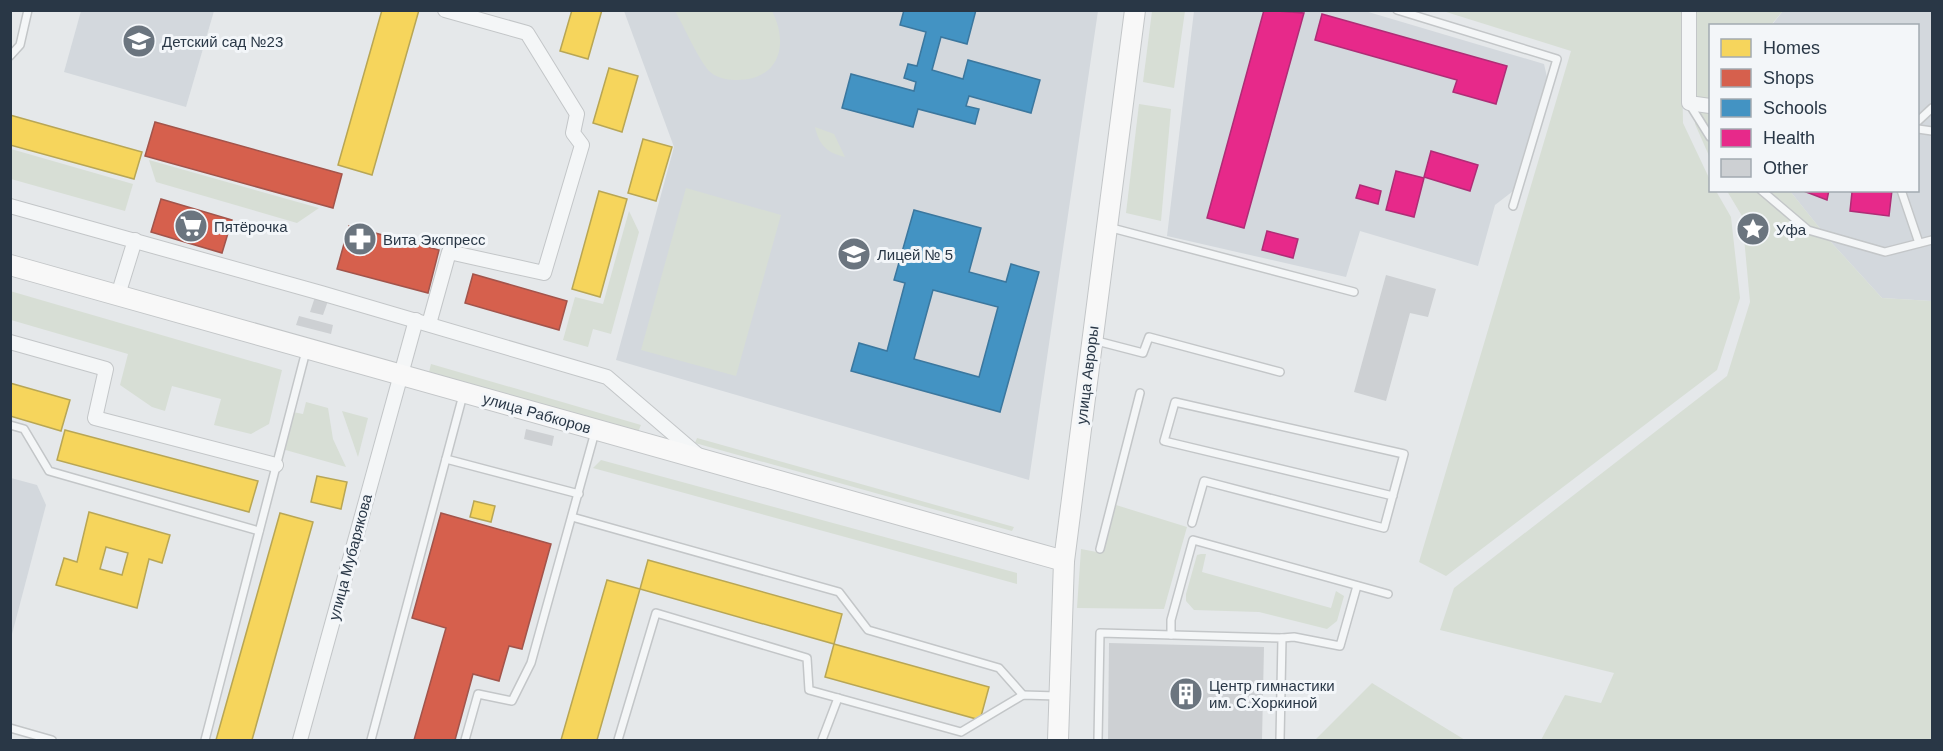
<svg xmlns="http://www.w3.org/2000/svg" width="1943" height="751" font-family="Arial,sans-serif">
	<rect width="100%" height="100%" fill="#e5e8ea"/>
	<g fill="#d3d8dd">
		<path d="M81,11H214L186,107L64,72Z"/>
		<path d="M624,11H1098L1029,480L616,360L674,147Z"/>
		<path d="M1194,11H1365L1544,64L1548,82L1517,188L1495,205L1478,266L1360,231L1346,277L1167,236Z"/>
		<path d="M1783,11H1932V301L1882,298L1830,241L1790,191L1918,190V26H1771Z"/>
		<path d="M11,478L37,485L46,505L11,638Z"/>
	</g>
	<g fill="#d7ded5">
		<path d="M675,11H772C790,46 778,81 735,80C726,80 715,77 709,71C697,57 685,28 675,11Z"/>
		<path d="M1152,11H1185L1174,88L1143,82Z"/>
		<path d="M1443,11H1681L1683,123L1710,180V190L1716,191L1731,217L1740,298L1717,370L1446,576L1419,562L1571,51Z"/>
		<path d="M1696,11H1783L1771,25L1710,26V100L1697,99Z"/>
		<path d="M1139,104L1171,109L1161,221L1126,213Z"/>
		<path d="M1696,106L1710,109V158L1695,124Z"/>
		<path d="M815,127L834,134L845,157C827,153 819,145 815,127Z"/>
		<path d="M11,149L133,184L125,211L11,179Z"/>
		<path d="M149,160L319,208L297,223L156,182Z"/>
		<path d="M686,188L781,215L736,376L641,350Z"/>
		<path d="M1727,191H1790L1830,241L1882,298L1932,301V740H1541L1565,695L1601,703L1614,673L1440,630L1454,588L1727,376L1750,302L1742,216Z"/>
		<path d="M629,211L639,232L611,334L593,329L588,347L563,340L575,297L603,304Z"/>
		<path d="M10,291L282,370L269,424L251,434L214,425L221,399L172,386L165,411L152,407L120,385L128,354L11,320Z"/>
		<path d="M431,364L641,425L638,432L429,372Z"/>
		<path d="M306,402L328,408L333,439L346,467L282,449L293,412L303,414Z"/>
		<path d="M342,411L368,418L358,457Z"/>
		<path d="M697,438L1014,527L1012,531L695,443Z"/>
		<path d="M601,460L1017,573V584L593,468Z"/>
		<path d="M1116,505L1187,527L1164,609L1077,608L1081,549L1102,553Z"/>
		<path d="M1201,554H1206L1202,572L1331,608L1336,591L1344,596L1337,621L1327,629L1259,612L1194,610L1186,601V594L1197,555Z"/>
		<path d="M1372,683L1465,740H1315Z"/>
	</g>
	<g fill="#f6d55c" stroke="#b8a655" stroke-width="1.5" fill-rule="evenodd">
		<path d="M382,10H419L372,175L338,165Z"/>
		<path d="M572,10H602L588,59L560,51Z"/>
		<path d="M609,68L638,76L622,132L593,123Z"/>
		<path d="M10,115L142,152L134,179L10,145Z"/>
		<path d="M643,139L672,147L656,201L628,193Z"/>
		<path d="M599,191L627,199L600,297L572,289Z"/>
		<path d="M10,383L70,400L61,431L10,416Z"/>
		<path d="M65,430L258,481L249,512L57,460Z"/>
		<path d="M317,476L347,482L341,509L311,502Z"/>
		<path d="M474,501L495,506L491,522L470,517Z"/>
		<path d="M89,512L170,535L162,563L149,559L137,608L56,585L64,558L77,562ZM106,547L128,553L122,575L100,569Z"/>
		<path d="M280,513L313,522L252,740H216Z"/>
		<path d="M648,560L842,614L834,644L640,589Z"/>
		<path d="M607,580L640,589L597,740H561Z"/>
		<path d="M834,644L989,687L980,720L825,677Z"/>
	</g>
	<g fill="#d6604d" stroke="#a2544b" stroke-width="1.5">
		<path d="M155,122L342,174L333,208L145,156Z"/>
		<path d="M161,199L232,220L222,253L151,232Z"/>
		<path d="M349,226L439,250L428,293L337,269Z"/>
		<path d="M473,274L567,301L559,330L465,303Z"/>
		<path d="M441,513L551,544L522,649L509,646L499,681L473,674L455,740H414L446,628L412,618Z"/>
	</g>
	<g fill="#4393c3" stroke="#3b779e" stroke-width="1.5" fill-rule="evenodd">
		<path d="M904,10H976L967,44L941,37L932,70L963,79L968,60L1040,80L1031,113L969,96L966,106L979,109L975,124L918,109L913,127L842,108L851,74L914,91L916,82L904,78L908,64L917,66L926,32L900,25Z"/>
		<path d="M914,210L981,228L969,272L1006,282L1011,264L1039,272L1000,412L851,371L859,343L887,351L905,283L894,280ZM933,290L998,307L979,377L914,359Z"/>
	</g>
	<g fill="#e7298a" stroke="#ae2d76" stroke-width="1.5">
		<path d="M1264,10L1304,13L1244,228L1207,218Z"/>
		<path d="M1322,14L1507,66L1496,104L1453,92L1457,80L1315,40Z"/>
		<path d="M1431,151L1478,165L1470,191L1424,177Z"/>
		<path d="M1396,171L1424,178L1414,217L1386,210Z"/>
		<path d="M1360,185L1381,191L1378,204L1356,198Z"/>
		<path d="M1801,190H1829L1827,200Z"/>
		<path d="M1846,190H1892L1889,216L1850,211L1852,192Z"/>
		<path d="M1267,231L1298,239L1293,258L1262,250Z"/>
	</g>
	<g fill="#cdd0d3">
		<path d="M1386,275L1436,289L1428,317L1410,313L1386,401L1354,392Z"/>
		<path d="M315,297L328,301L323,315L310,312Z"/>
		<path d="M299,316L333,325L331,334L296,325Z"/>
		<path d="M526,429L554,436L552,446L524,439Z"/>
		<path d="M1109,643L1264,647L1262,740H1108Z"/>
	</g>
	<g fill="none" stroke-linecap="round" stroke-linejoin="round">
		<g stroke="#c3c6c8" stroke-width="10">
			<g id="lane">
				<path d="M1397,10L1557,59L1513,206"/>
				<path d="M10,56L20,45L28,10"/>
				<path d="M1690,105L1710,137"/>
				<path d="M1918,121L1932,108"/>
				<path d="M1918,129L1932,131"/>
				<path d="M1761,190L1808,230L1885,252L1932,240"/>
				<path d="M1901,190L1919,243"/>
				<path d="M1108,227L1354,292"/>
				<path d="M1093,340L1143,353L1149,337L1280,372"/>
				<path d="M10,425L24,429L49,471L259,531"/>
				<path d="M446,459L579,494"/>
				<path d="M572,517L839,592L868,630L999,668L1023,695"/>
				<path d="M1192,523L1204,481L1384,528L1404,454L1175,402L1164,441L1393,496"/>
				<path d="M1100,549L1140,393"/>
				<path d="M1171,635V620L1193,540L1388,594"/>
				<path d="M1282,638L1294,637L1340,646L1357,586"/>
				<path d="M10,728L52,740"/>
				<path d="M205,740L306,351"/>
				<path d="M371,740L463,395"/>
				<path d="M465,740L478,694L512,701L531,663L595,432"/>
				<path d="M618,740L656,613L807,658L809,690L961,732L1023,695L1057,696"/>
				<path d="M822,740L838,698"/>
				<path d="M1098,740L1100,633L1282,638L1280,740"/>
			</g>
		</g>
		<g stroke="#c3c6c8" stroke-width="16">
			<g id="street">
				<path d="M1689,10V103L1710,106"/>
				<path d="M10,206L321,293L607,377L699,456"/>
				<path d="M118,295L135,240"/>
				<path d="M429,324L449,252L544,273L582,145L573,133L577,114L527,33L445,10"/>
				<path d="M10,342L106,369L95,418L276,465"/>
				<path d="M300,740L416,320"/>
			</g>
		</g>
		<g stroke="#c3c6c8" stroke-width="22">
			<g id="secondary">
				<path d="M10,265L1064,561"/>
				<path d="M1058,740L1064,561L1135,10"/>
			</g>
		</g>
		<use href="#lane" stroke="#f4f6f7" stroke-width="7"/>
		<use href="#street" stroke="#f4f6f7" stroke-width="14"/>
		<use href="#secondary" stroke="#f8f8f8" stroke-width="20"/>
	</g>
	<defs>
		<g id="school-disc" transform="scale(1.725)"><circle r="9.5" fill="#6b757f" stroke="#f3f6f9"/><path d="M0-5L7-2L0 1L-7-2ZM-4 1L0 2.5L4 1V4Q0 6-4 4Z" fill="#fff"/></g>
		<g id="supermarket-disc" transform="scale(1.725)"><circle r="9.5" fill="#6b757f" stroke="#f3f6f9"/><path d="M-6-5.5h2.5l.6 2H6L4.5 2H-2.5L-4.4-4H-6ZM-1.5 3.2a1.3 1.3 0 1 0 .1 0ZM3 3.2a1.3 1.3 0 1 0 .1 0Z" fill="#fff"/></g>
		<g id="sight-disc" transform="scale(1.725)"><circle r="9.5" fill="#6b757f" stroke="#f3f6f9"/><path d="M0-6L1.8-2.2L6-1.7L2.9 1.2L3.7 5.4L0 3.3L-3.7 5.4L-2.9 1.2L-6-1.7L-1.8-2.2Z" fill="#fff"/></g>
		<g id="pharmacy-disc" transform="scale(1.725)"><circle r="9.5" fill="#6b757f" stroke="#f3f6f9"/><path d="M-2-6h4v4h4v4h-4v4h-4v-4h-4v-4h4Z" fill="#fff"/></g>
		<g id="building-disc" transform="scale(1.725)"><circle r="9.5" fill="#6b757f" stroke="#f3f6f9"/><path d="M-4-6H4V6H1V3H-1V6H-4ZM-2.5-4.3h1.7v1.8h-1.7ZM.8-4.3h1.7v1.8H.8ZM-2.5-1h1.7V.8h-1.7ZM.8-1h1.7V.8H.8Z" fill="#fff"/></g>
	</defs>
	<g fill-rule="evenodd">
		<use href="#school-disc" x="139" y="41"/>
		<use href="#supermarket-disc" x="191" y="226"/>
		<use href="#sight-disc" x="1753" y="229"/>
		<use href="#pharmacy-disc" x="360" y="239"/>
		<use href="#school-disc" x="854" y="254"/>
		<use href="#building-disc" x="1186" y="694"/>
	</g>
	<g text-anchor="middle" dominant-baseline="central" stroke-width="6" stroke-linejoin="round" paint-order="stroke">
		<g font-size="15" fill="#293746" stroke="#f3f6f9" text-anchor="start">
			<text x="162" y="41">Детский сад №23</text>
			<text x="214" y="226">Пятёрочка</text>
			<text x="1776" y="229">Уфа</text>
			<text x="383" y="239">Вита Экспресс</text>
			<text x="877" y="254">Лицей № 5</text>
			<text x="1209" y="685">Центр гимнастики<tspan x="1209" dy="17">им. С.Хоркиной</tspan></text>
		</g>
		<g font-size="15" fill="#293746" stroke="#f3f6f9">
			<text transform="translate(1087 375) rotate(-83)">улица Авроры</text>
			<text transform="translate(537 413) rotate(16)">улица Рабкоров</text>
			<text transform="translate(350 557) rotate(-75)">улица Мубарякова</text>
		</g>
	</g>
	<rect width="1943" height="751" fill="none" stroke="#293746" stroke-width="24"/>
	<rect x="1709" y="24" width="210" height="168" fill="#f3f6f9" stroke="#a2aab1" stroke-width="1.5"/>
	<rect x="1721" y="39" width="30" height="18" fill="#f6d55c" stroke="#a2aab1" stroke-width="1.5"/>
	<text x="1763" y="54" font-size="18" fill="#293746">Homes</text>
	<rect x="1721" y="69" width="30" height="18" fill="#d6604d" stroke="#a2aab1" stroke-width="1.5"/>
	<text x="1763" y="84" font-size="18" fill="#293746">Shops</text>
	<rect x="1721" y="99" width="30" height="18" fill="#4393c3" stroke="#a2aab1" stroke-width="1.5"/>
	<text x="1763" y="114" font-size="18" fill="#293746">Schools</text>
	<rect x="1721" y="129" width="30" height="18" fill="#e7298a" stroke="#a2aab1" stroke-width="1.5"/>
	<text x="1763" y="144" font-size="18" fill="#293746">Health</text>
	<rect x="1721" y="159" width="30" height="18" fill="#cdd0d3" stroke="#a2aab1" stroke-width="1.5"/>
	<text x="1763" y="174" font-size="18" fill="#293746">Other</text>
</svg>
